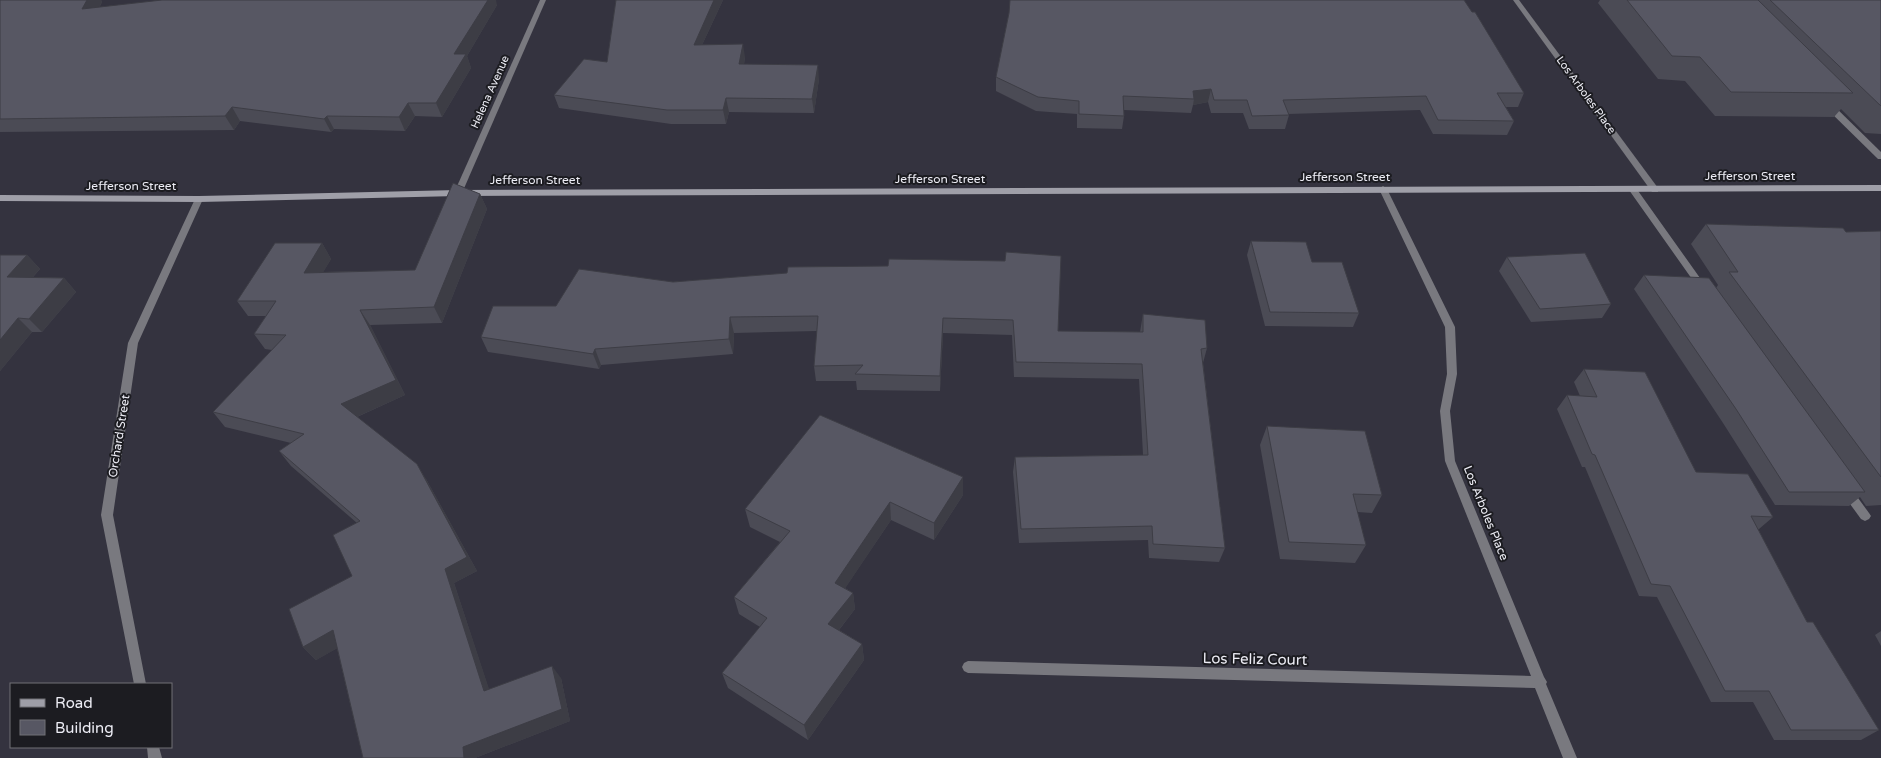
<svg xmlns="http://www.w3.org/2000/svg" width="1881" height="758" font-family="'Varela Round',sans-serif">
	<rect width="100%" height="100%" fill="#34333f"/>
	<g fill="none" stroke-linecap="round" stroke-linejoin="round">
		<g fill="#79797f" fill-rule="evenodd">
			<path d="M1824,102H1830L1881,152V159H1878L1824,106Z"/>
			<path d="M1633,187L1636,188L1705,285L1707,287L1705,289H1699L1629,190Z"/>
			<path d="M1846,485L1850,487L1869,513L1871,516L1869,519L1865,521L1861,519L1842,493L1841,490L1842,487Z"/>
		</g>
		<g fill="#79797f" fill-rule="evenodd">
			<path d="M540,0H546L462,193L461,195H455L454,193Z"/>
			<path d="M1513,0H1519L1658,188V192H1652Z"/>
			<path d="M1383,186L1387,189L1455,327L1457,374L1450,411L1455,461L1544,677L1547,682L1546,684L1577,758H1563L1535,688L968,673L964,671L962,667L964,663L968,661L1531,676L1445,461L1440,411L1447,374L1445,327L1379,189Z"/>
			<path d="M199,196L203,199L138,343L113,515L146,684H134L101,515L128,343L195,199Z"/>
			<path d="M147,747H159L162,758H148Z"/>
		</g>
		<path fill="#9f9fa8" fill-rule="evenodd" d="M1881,185V191L458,196L199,202L0,201V195L199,196L458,190Z"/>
	</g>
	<g fill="#4b4b55">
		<path d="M0,0H101L102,2L99,8L497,5L467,56L471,68L442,117L415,116L405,131L334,129L331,132L240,121L234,130L0,132Z"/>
		<path d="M616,0H723L702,45L745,57L744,64L819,79L814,113L729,112L726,124H671L559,108L554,95L607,62Z"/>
		<path d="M1600,0H1881V134L1865,133L1841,109L1834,117L1715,116L1685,81L1658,79L1598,3Z"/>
		<path d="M1009,13L1524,93L1518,107H1506L1514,121L1507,135L1433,134L1420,110L1288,114L1289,115L1285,129H1249L1243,113H1211L1208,102L1193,105L1191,113L1124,110V116L1122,129L1077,128V114L1036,111L996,91V77Z"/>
		<path d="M480,194L487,209L442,323L370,325L405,395L357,417L426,479L477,571L454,583L489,690L561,678L570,721L475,758H363L337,648L316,660L303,647L352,576L357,523L291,466L279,451L291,443L225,427L213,412L272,350L265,349L254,334L266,316H248L237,301L322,243L331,259L323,272L415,270Z"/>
		<path d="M1706,224L1846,232L1881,231V505L1866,506L1860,497L1849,506L1775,505L1723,423L1634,289L1644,275L1716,288L1718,285L1691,244Z"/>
		<path d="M1251,241L1312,262L1359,313L1353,327L1265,326L1247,255Z"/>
		<path d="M0,255H27L40,269L33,277L64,278L76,292L42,332H32L0,371Z"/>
		<path d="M1507,257L1611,304L1602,318L1531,322L1499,271Z"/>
		<path d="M888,266L1058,331L1140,332L1143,314L1207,348L1203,363L1225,548L1219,562L1149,558L1148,540L1019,543L1013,472L1015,457L1143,455L1139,379L1014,377L1012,335L943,333L940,391L857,390L856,381H816L814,366L817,331L734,333L733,354L601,365L599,369L488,352L481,337L556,306L673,282Z"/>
		<path d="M1584,369L1696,472L1773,517L1759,529H1758L1807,622L1879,730L1861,740H1774L1753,702H1711L1657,597L1639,596L1585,467H1582L1557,409L1567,395L1580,396L1574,382Z"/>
		<path d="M1267,426L1382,495L1372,513L1357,512L1366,545L1355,563L1280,559L1260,445Z"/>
		<path d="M963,495L934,540L891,520L845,588L853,593L855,609L839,630L862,644L864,660L808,740L728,688L722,673L760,627L739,614L734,597L780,542L750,527L745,509Z"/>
		<path d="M1881,631V646L1875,635Z"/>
	</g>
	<g fill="#3d3d45">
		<path d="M87,0H101L102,2L91,23L82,9Z"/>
		<path d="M488,0H496L497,5L467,56L471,68L442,117L436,103L454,54Z"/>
		<path d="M714,0H723L696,58L694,45Z"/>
		<path d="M743,44L745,57L742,78L739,64Z"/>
		<path d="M818,65L819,79L814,113L812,99Z"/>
		<path d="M1211,89L1208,102L1193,105L1194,99L1193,91Z"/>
		<path d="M726,98L729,112L726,124L723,110Z"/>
		<path d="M408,103L415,116L405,131L399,117Z"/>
		<path d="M232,107L240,121L234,130L225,116Z"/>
		<path d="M327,116L334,129L331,132L324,119Z"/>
		<path d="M480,194L487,209L442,323L434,307Z"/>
		<path d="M322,243L331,259L314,288L304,273Z"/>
		<path d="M27,255L40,269L20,291L7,277Z"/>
		<path d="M64,278L76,292L42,332L29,319Z"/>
		<path d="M360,310L370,325L405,395L352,419L341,404Z"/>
		<path d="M730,317L734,333L733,354L729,339Z"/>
		<path d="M18,318L32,332L0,371V340Z"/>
		<path d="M943,318V333L940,391V376Z"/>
		<path d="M595,349L601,365L599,369L593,354Z"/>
		<path d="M417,464L426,479L477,571L454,583L494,704L484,691L445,569Z"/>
		<path d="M963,477V495L934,540V523Z"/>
		<path d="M890,502L891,520L838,599L835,583Z"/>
		<path d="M853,593L855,609L831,640L828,624Z"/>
		<path d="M333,630L345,644L316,660L303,647Z"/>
		<path d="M862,644L864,660L808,740L804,725Z"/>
		<path d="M552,666L561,678L570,721L475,758H464L463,747Z"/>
	</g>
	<g fill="#575763" stroke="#3d3d45">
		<path d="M0,0H87L82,9L162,0H488L454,54H466L436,103H408L399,117L327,116L324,119L232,107L225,116L0,119Z"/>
		<path d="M616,0H714L694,45L743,44L739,64L818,65L812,99L726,98L723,110H667L554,95L584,59L607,62Z"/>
		<path d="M1010,0H1464L1472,12H1475L1524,93H1497L1514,121L1438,120L1426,96L1283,100L1289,115L1252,116L1247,100H1214L1211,89L1193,91L1194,99L1123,96L1124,116L1079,114V101L1038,97L996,77L1009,13Z"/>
		<path d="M1627,0H1758L1853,93L1731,92L1700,57L1672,56Z"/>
		<path d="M1770,0H1881V106Z"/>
		<path d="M453,183L480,194L434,307L360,310L396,380L341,404L417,464L467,557L445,569L484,691L552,666L562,709L463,747L464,758H363L333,630L303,647L289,609L352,576L333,535L360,521L279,451L304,434L213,412L286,335L254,334L276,301H237L275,243H322L304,273L415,270Z"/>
		<path d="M1706,224L1843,228L1846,232L1881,231V477L1729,272H1738Z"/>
		<path d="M1251,241L1306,242L1312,262H1342L1359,313L1270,312Z"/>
		<path d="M1006,252L1061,256L1058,331L1143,332V314L1205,320L1207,348L1201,349L1225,548L1153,544L1152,526L1021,529L1015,457L1148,455L1142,364L1016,362L1013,320L943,318L940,376L855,374L863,365L814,366L818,316L730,317L729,339L595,349L593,354L481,337L493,306H556L579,269L673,282L787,273L788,267L888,266L889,259L1005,261Z"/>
		<path d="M1585,253L1611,304L1540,309L1507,257Z"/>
		<path d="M0,255H27L7,277L64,278L29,319L18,318L0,340Z"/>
		<path d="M1644,275L1709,278L1865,492H1789L1736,409Z"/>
		<path d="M1584,369L1645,372L1696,472L1748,474L1773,517L1751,516L1807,622H1813L1879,730H1791L1769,691H1725L1670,586L1651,584L1595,455L1592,454L1567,395L1597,397Z"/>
		<path d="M820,415L963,477L934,523L890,502L835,583L853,593L828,624L862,644L804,725L722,673L767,618L734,597L790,531L745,509Z"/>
		<path d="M1267,426L1365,431L1382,495L1353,494L1366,545L1289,542Z"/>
	</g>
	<g text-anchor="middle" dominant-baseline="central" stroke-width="4" stroke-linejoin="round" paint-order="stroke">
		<g font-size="11" fill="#ededf5" stroke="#1c1c21">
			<text transform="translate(490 92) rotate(-66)">Helena Avenue</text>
			<text transform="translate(1586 95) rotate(54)">Los Arboles Place</text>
		</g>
		<g font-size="12" fill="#ededf5" stroke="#1c1c21">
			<text x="1750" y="176">Jefferson Street</text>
			<text x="1345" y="177">Jefferson Street</text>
			<text x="940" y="179">Jefferson Street</text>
			<text x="535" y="180">Jefferson Street</text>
			<text x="131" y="186">Jefferson Street</text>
			<text transform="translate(119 436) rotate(-81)">Orchard Street</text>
			<text transform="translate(1486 513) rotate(68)">Los Arboles Place</text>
		</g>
		<g font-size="15" fill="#ededf5" stroke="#1c1c21">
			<text transform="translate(1255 659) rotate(1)">Los Feliz Court</text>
		</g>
	</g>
	<rect x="10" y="683" width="162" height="65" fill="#1c1c21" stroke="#707076"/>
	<rect x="20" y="699" width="25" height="8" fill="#9f9fa8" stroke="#707076"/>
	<text x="55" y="708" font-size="15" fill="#ededf5">Road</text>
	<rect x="20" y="720" width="25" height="15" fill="#575763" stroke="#707076"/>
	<text x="55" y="733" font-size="15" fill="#ededf5">Building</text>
</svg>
